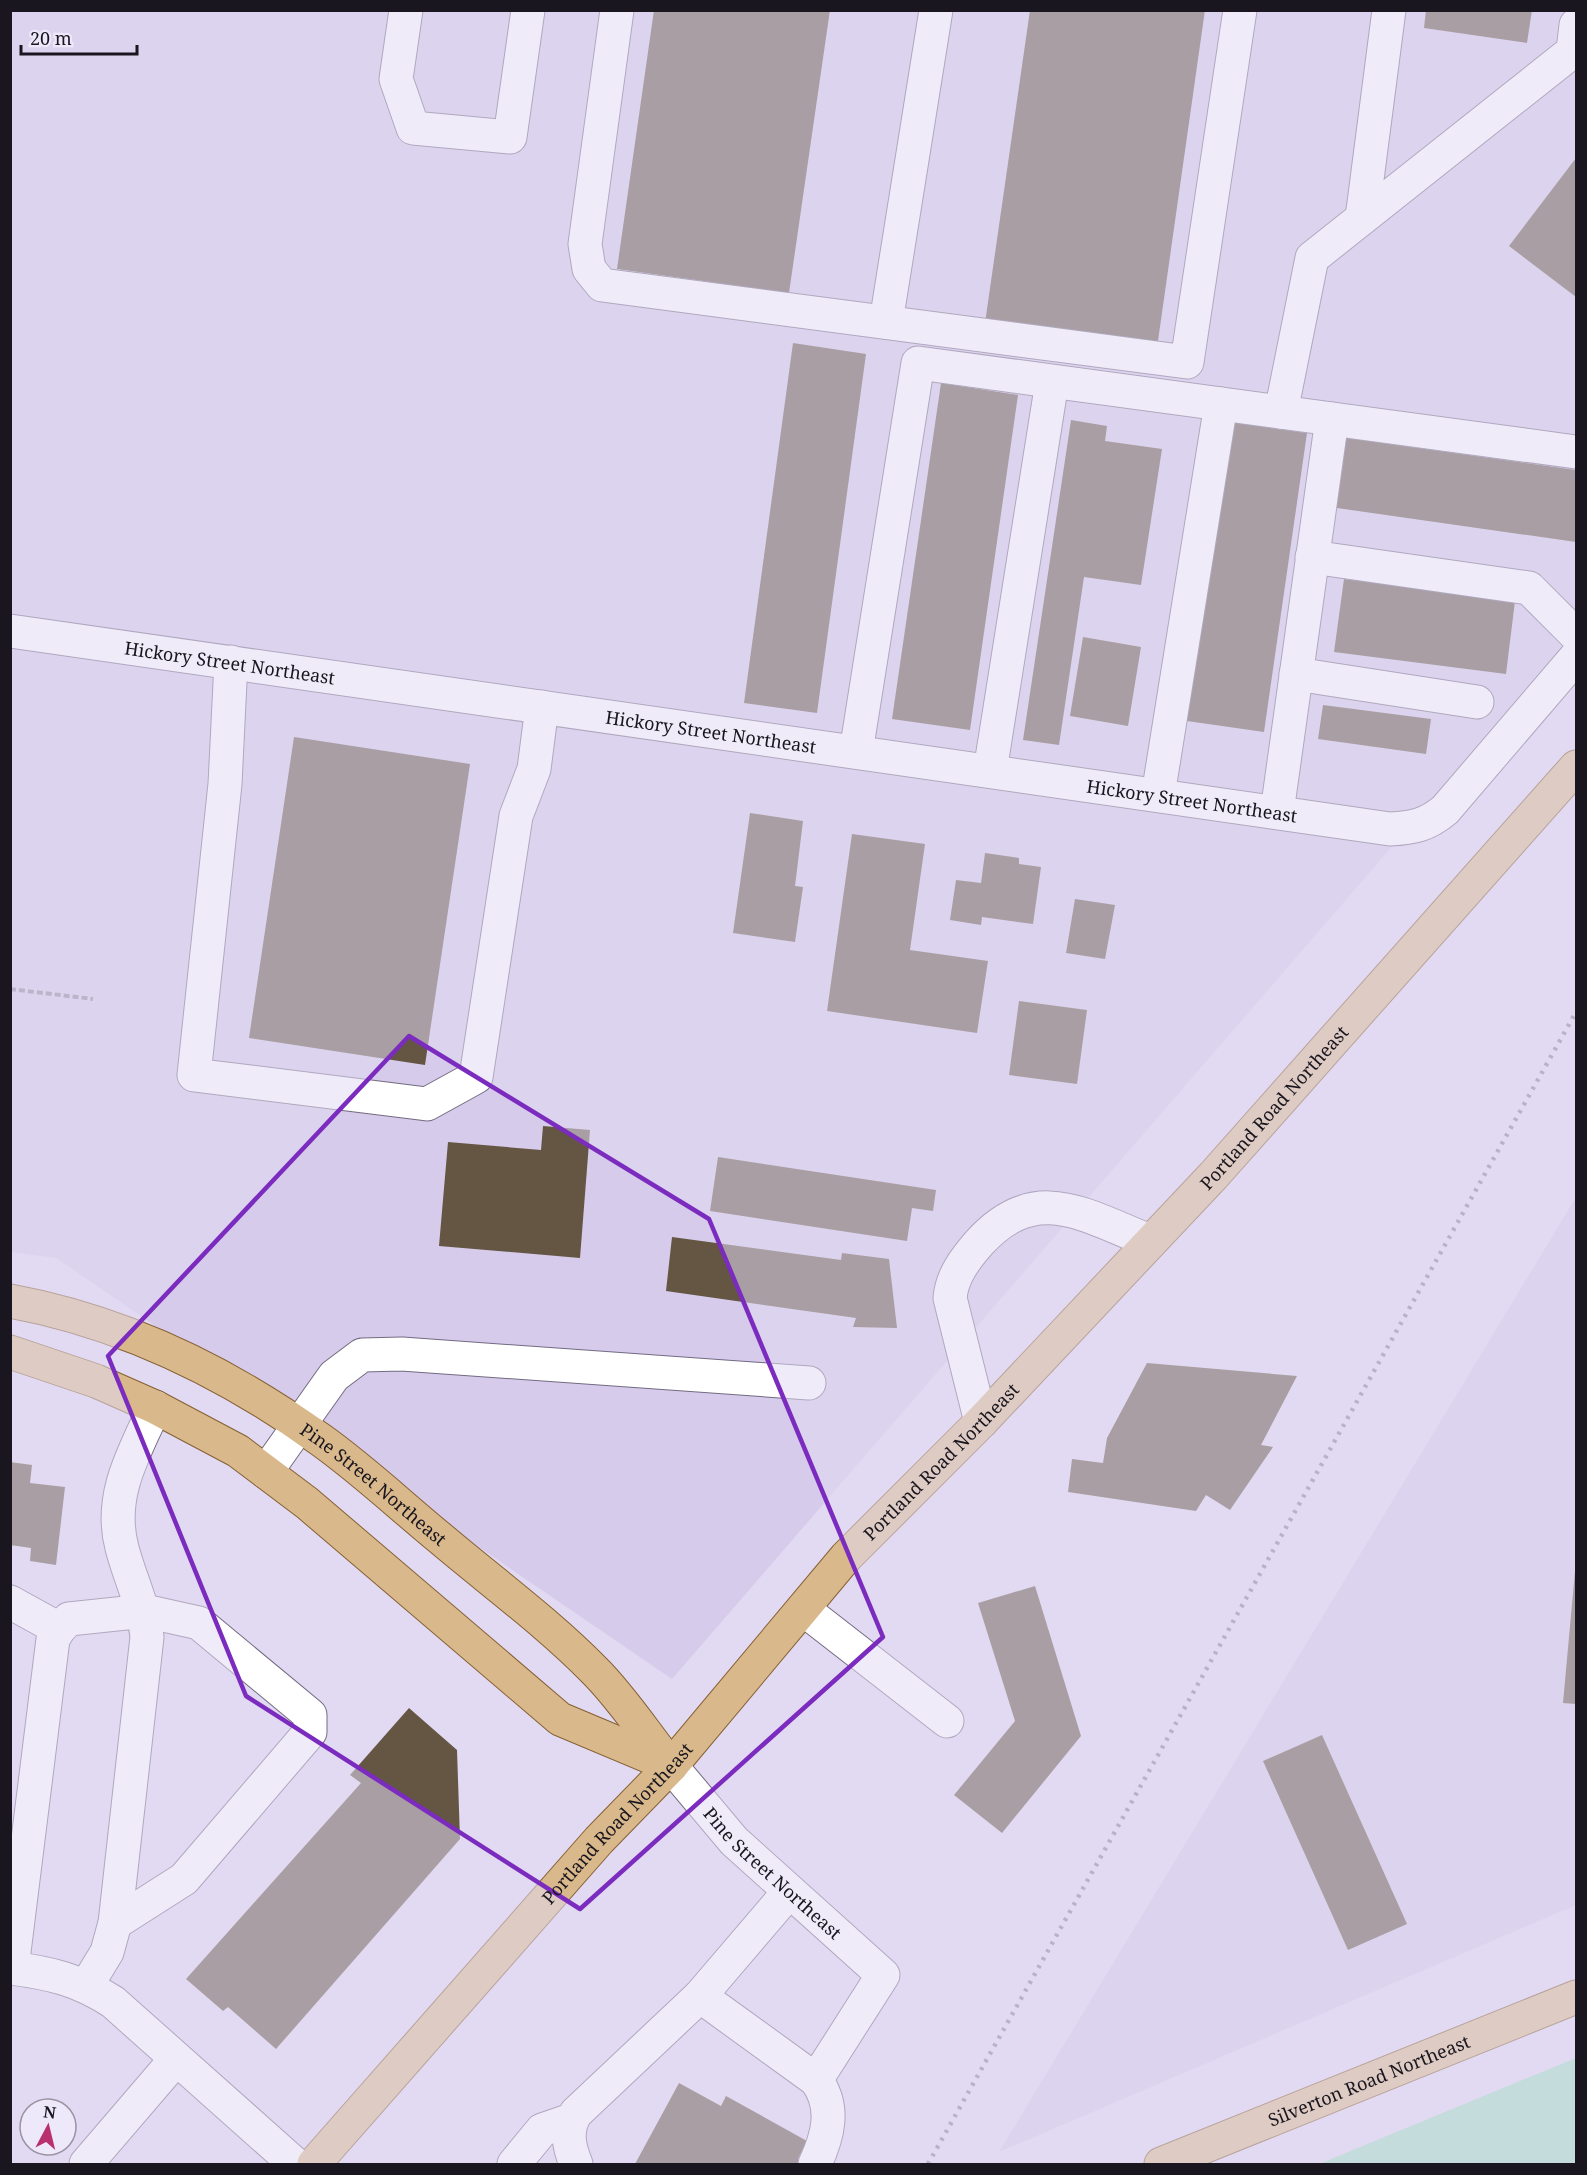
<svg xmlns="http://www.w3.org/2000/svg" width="1587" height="2175" font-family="'Noto Serif',serif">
	<rect width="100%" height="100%" fill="#e2daf2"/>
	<g fill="#d6cbea">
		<path d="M11,11H1576V634L672,1679L56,1258L11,1252Z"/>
		<path d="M1576,1197V1905L999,2152Z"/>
	</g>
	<path fill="#a1ddbe" d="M1576,2058V2164H1319Z"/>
	<g fill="#645643">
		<path d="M654,10H830L789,293L617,269Z"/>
		<path d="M1030,10H1205L1157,348L985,323Z"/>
		<path d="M1426,10H1532L1527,43L1424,28Z"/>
		<path d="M1576,158V297L1509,246Z"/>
		<path d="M793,343L866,354L817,713L744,703Z"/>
		<path d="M941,383L1018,395L970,730L892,719Z"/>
		<path d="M1071,420L1107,426L1105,441L1162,449L1141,585L1084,577L1059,745L1023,740Z"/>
		<path d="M1230,422L1307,433L1264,732L1187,721Z"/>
		<path d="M1340,437L1576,470V542L1330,507Z"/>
		<path d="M1344,579L1515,601L1506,674L1334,652Z"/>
		<path d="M1083,637L1141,647L1128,726L1070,716Z"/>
		<path d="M1323,705L1431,719L1426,754L1318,739Z"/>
		<path d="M294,737L470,764L425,1065L249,1038Z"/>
		<path d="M750,813L803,821L795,886L803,887L795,942L733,933Z"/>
		<path d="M852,834L925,844L910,950L988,961L977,1033L827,1011Z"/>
		<path d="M985,853L1019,858V864L1041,867L1033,924L982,917L981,925L950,920L956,880L981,883Z"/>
		<path d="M1075,899L1115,905L1105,959L1066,953Z"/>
		<path d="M1019,1001L1087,1010L1077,1084L1009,1075Z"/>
		<path d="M543,1126L590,1130L580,1258L439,1246L448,1142L541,1150Z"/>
		<path d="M718,1157L936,1190L933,1211L912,1208L907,1241L710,1211Z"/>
		<path d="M672,1237L841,1260L842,1253L889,1259L897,1328L853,1327L856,1318L666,1291Z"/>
		<path d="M1147,1363L1297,1376L1261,1445L1273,1447L1230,1510L1206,1495L1196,1511L1068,1492L1072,1459L1103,1463L1107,1438Z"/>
		<path d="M10,1462L32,1465L30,1483L65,1487L56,1565L30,1561L31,1548L10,1545Z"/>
		<path d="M1575,1571H1576V1704L1563,1703Z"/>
		<path d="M1035,1586L1081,1736L1002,1833L954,1795L1015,1721L978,1603Z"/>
		<path d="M409,1708L457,1750L460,1839L276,2049L228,2007L223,2011L186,1979L361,1783L350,1775Z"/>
		<path d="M1322,1735L1407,1924L1348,1950L1263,1761Z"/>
		<path d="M679,2083L721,2106L726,2096L807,2141L798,2159L808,2164H635Z"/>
	</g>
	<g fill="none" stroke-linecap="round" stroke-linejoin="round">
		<g stroke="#736b81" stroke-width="35">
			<g id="minor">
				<path d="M406,10L396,79L413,128L510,137L528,10"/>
				<path d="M617,10L585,244L589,269L602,285L1187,362L1240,10"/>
				<path d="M1362,218L1389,10"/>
				<path d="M886,322L936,10"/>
				<path d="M1281,412L1312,258L1573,51L1576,25"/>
				<path d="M1312,557L1529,588L1576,635"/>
				<path id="s1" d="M10,631L1390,829C1413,828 1427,825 1445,810L1576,657"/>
				<path d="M231,662L225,784L194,1075L427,1104L476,1077L516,816L534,769L542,707"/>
				<path d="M1296,674L1477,702"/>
				<path d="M856,752L918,363L1576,452"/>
				<path d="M990,771L1052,382"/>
				<path d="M1158,795L1221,404"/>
				<path d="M1277,812L1332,419"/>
				<path d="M981,1422L950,1298C952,1276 965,1259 979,1243C1036,1180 1085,1216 1150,1241"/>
				<path d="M266,1472L334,1376L362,1355L402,1354L809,1383"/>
				<path d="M10,1602L59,1629"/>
				<path d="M803,1609L947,1721"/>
				<path id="s2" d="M671,1766L734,1841L883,1975L816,2080L700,1996L788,1893"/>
				<path d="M10,1968C51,1973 79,1980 113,2002L295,2164"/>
				<path d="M12,1968L53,1639L59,1629L69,1619L145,1611L199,1623L310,1715V1732L184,1879L115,1923"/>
				<path d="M87,1985L107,1952L115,1923L147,1637C144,1605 130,1579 122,1548C108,1496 134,1453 155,1407"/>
				<path d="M86,2164L176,2059"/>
				<path d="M514,2164L542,2130L571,2120"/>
				<path d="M576,2164C569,2147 565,2130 576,2113L700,1996"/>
				<path d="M815,2164C828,2136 836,2107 816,2080"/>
			</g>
		</g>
		<g stroke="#856033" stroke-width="35">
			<g id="major">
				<path id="s3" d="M10,1301C124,1322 228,1373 321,1440C363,1470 401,1506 440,1538C492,1582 548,1623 595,1671C623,1699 646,1735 671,1766"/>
				<path d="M10,1352L96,1381L155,1407L238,1451L307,1503L560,1719L667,1764"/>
				<path id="s4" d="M314,2164L599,1840L671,1766L846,1557L981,1422L1213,1176L1576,767"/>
				<path id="s5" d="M1161,2164L1576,1997"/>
			</g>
		</g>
		<path stroke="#8d8899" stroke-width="4" stroke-dasharray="6 3" stroke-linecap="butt" d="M10,989L93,999"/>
		<use href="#minor" stroke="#fff" stroke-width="33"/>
		<use href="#major" stroke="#d9b88b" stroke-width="33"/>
		<path stroke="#878293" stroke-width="4.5" stroke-dasharray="3 6" stroke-linecap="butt" d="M928,2164L1576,1012"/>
	</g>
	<path d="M0 0H1587V2175H0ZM409,1036L709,1219L883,1637L580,1909L246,1696L108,1356Z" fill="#e2daf2" fill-opacity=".55" fill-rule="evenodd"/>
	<path fill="none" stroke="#7b2cbf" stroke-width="4.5" stroke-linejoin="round" d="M409,1036L709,1219L883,1637L580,1909L246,1696L108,1356Z"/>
	<g text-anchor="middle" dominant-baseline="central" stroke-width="6" stroke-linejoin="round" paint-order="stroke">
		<g font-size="18" fill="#19161f" stroke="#eee8fb">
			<text stroke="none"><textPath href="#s1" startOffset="222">Hickory Street Northeast</textPath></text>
			<text stroke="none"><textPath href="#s1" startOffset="708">Hickory Street Northeast</textPath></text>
			<text stroke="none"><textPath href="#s1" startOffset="1194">Hickory Street Northeast</textPath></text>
			<text stroke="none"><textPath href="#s4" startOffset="1428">Portland Road Northeast</textPath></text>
			<text stroke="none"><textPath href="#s4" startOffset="942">Portland Road Northeast</textPath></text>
			<text stroke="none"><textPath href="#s3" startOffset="412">Pine Street Northeast</textPath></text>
			<text stroke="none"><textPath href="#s4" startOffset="456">Portland Road Northeast</textPath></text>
			<text stroke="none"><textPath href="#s2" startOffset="148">Pine Street Northeast</textPath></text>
			<text stroke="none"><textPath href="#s5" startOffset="224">Silverton Road Northeast</textPath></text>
		</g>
	</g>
	<rect width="1587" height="2175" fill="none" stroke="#19161f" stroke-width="24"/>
	<g transform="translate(48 2127) rotate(7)"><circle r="28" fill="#eee8fb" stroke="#9994a3" stroke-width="1.5"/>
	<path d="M0-4.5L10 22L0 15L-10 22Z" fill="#b9306e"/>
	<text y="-9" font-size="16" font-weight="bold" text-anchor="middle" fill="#19161f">N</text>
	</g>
	<path d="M21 45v9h116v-9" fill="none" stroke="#19161f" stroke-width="3"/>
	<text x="30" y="45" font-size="18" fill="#19161f" stroke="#eee8fb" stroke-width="4.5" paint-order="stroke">20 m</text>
</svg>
